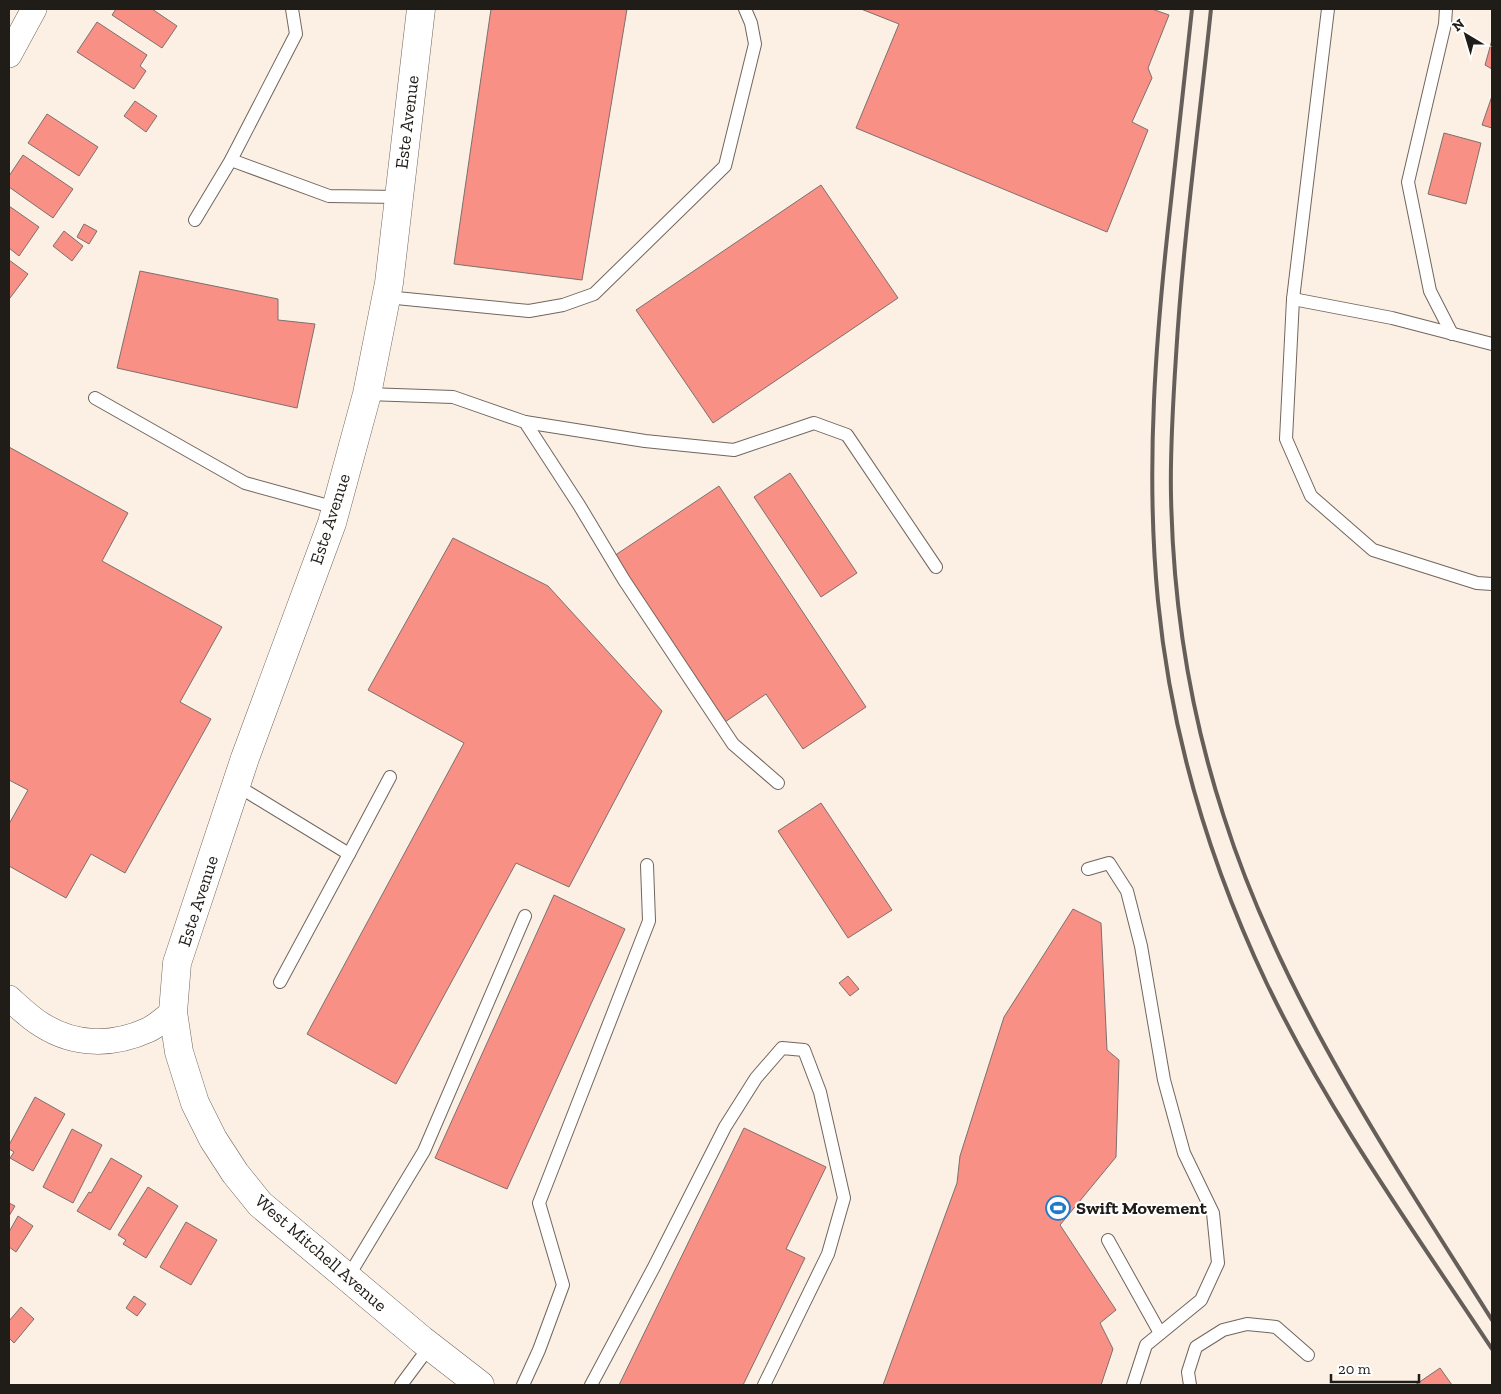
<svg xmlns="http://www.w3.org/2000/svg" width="1501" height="1394" font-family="'Zilla Slab',serif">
	<rect width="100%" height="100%" fill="#fcefe4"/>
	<g fill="#f99085" stroke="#7e6f6d">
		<path d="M116,9H152L177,26L162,48L112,15Z"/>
		<path d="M491,9H627L582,280L454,264Z"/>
		<path d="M861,9H1152L1169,15L1148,68L1152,78L1132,122L1148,130L1107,232L856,128L899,24Z"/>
		<path d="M97,22L147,55L140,66L146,71L134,89L77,52Z"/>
		<path d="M1492,40V69L1485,65Z"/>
		<path d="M1492,96V128L1482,125Z"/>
		<path d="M135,101L157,116L146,132L124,116Z"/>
		<path d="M47,114L98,147L79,176L28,143Z"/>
		<path d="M1444,133L1481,143L1466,204L1428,194Z"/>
		<path d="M23,155L73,189L53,218L9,187V176Z"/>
		<path d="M821,185L898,298L713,423L636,310Z"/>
		<path d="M9,206L39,227L19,256L9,248Z"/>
		<path d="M84,224L97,231L89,244L77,237Z"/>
		<path d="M64,231L83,246L72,261L53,246Z"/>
		<path d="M9,260L28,274L10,298L9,297Z"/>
		<path d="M140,271L278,299V320L315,324L297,408L117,368Z"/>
		<path d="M9,447L128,513L102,561L222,627L180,702L211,719L125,873L91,854L66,898L9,866V824L28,790L9,780Z"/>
		<path d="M790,473L857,573L821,597L754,497Z"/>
		<path d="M719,486L866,707L803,749L766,694L725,722L614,556Z"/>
		<path d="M453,538L548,586L662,711L569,887L516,863L396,1084L307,1034L464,743L368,690Z"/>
		<path d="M821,803L892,910L848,938L778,831Z"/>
		<path d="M554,895L625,929L507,1189L435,1158Z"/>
		<path d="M1073,909L1101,923L1107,1050L1119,1060L1116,1157L1060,1225L1116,1310L1100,1323L1113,1349L1101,1385H883L957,1183L960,1156L1004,1017Z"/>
		<path d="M848,976L859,989L850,996L839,983Z"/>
		<path d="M35,1097L65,1114L33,1171L10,1158L14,1152L9,1149V1145Z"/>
		<path d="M744,1128L826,1167L786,1249L805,1258L743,1385H619Z"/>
		<path d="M72,1129L102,1145L73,1203L43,1187Z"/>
		<path d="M111,1158L142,1176L110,1230L77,1211L89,1192L91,1193Z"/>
		<path d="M148,1187L178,1206L146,1258L123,1244L126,1240L118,1235Z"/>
		<path d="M9,1203L15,1206L9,1216Z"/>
		<path d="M18,1216L33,1226L16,1252L9,1247V1232Z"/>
		<path d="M186,1222L217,1240L191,1285L160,1267Z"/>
		<path d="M134,1296L146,1304L137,1316L126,1308Z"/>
		<path d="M21,1307L34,1319L14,1343L9,1338V1321Z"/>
		<path d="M1440,1368L1452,1385H1415Z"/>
	</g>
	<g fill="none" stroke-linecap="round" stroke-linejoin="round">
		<g stroke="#71665d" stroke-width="14">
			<g id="service">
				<path d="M1328,9L1293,299L1286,439L1311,496L1373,550L1477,583L1492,584"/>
				<path d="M1446,9L1445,24L1408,182L1430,291L1452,334"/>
				<path d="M231,160L329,196L398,197"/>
				<path d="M195,220L231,160L296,34L292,9"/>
				<path d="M386,297L529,311L563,305L594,294L725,166L755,44L751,23L745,9"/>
				<path d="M1293,299L1392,318L1492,344"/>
				<path d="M367,394L453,397L525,422L579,505L624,580L733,744L778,783"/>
				<path d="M95,398L245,483L336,508"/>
				<path d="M525,422L645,441L734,450L814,423L847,435L936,567"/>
				<path d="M236,785L349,854L280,982"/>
				<path d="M349,854L390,777"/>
				<path d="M1088,869L1109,863L1127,891L1141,946L1164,1080L1184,1153L1213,1213L1218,1263L1201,1300L1146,1345L1133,1385"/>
				<path d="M1108,1240L1160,1333"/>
				<path d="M348,1277L424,1151L525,916"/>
				<path d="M401,1385L430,1346"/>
				<path d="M523,1385L539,1350L563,1285L539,1203L649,921L647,865"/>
				<path d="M591,1385L654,1267L725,1127L756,1078L782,1048L804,1050L820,1092L844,1198L828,1254L764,1385"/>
				<path d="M1190,1385L1188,1372L1196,1347L1223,1330L1247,1324L1276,1327L1308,1355"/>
			</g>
		</g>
		<g stroke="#71665d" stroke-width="26">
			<g id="minor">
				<path d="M9,55L34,9"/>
				<path d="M9,998C19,1007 30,1018 42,1025C75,1046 113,1046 148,1030C157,1026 165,1018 173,1012"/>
			</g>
		</g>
		<g stroke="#71665d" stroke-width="29">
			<path id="tertiary" d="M421,9L389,283L367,394L332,523L245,758L177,963L173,1012L179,1052L195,1103L213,1139L235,1173L260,1204L422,1340L480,1385"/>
		</g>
		<use href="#service" stroke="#fff" stroke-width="12"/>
		<use href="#minor" stroke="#fff" stroke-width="25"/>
		<use href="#tertiary" stroke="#fff" stroke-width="28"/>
		<g stroke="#665f59" stroke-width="4">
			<path d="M1192,9C1185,73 1178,137 1171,201C1156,333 1145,467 1158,601C1171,733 1210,864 1267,984C1329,1113 1413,1230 1492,1349"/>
			<path d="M1211,9C1199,124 1183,240 1176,356C1173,402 1170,448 1171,495C1173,604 1190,713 1224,817C1281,997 1392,1161 1492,1320"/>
		</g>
	</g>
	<defs>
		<g id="stadium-ring" transform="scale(1.25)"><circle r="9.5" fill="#fff" stroke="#1f7ac7" stroke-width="1.5"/><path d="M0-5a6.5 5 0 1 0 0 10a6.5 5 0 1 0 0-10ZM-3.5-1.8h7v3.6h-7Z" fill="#1f7ac7"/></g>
	</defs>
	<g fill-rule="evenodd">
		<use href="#stadium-ring" x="1058" y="1208"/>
	</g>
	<g text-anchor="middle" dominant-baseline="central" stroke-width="4" stroke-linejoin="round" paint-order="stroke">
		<g font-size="18" fill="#201c18" stroke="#fff">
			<text transform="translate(407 122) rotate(-83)">Este Avenue</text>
			<text transform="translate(330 519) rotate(-72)">Este Avenue</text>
			<text transform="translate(198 901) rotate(-72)">Este Avenue</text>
			<text transform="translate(321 1253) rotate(41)">West Mitchell Avenue</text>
		</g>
		<g font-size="18" font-weight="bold" fill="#201c18" stroke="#fff" text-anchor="start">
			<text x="1076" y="1208">Swift Movement</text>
		</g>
	</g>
	<rect width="1501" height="1394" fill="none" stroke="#201c18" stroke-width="20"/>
	<g transform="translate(1466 35) rotate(322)" stroke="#ffffff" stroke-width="4" paint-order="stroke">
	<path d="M0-4L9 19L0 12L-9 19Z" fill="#201c18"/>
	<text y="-8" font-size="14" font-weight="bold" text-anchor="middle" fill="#201c18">N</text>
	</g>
	<path d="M1331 1374v8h88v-8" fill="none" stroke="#201c18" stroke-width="2.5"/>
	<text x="1338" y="1374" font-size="15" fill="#201c18" stroke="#ffffff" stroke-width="4" paint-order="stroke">20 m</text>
</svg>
